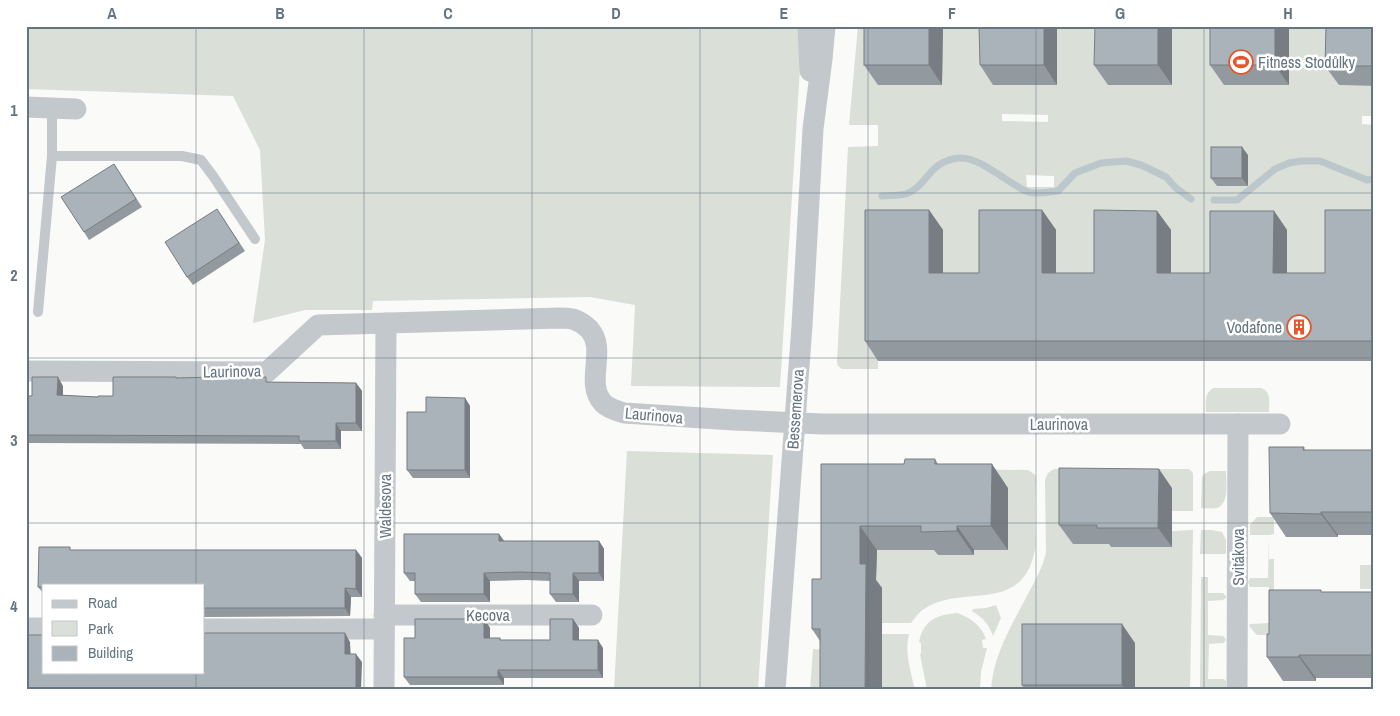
<svg xmlns="http://www.w3.org/2000/svg" width="1400" height="716" font-family="'Archivo Narrow',sans-serif">
	<rect width="100%" height="100%" fill="#fafaf8"/>
	<g fill="#dadfd7" fill-rule="evenodd">
		<path d="M26,26H799L801,52L780,387L631,386L635,305L590,297L373,301L372,310H305L253,323L265,240L260,150L233,96L26,89Z"/>
		<path d="M858,26H878V85H942L943,26H993L1057,85V26H1108L1172,84V26H1224V85H1288L1289,26H1339V85L1374,86V116H1362V124L1374,125V230L1338,293H1287V230L1224,292H943L878,230V369H842L838,366L837,363L848,147L878,146V125H849ZM1002,114L1048,115V122L1002,121ZM1026,175L1054,176V187H1027Z"/>
		<path d="M1214,388H1261C1272,392 1269,403 1269,412H1206C1206,403 1204,392 1214,388Z"/>
		<path d="M627,451L773,455L758,690H614Z"/>
		<path d="M944,469L1028,470L1034,474L1036,477C1035,493 1035,510 1035,526C1035,534 1036,542 1035,549C1023,616 963,583 924,609C919,612 915,618 911,623H882L876,588L874,550H937L938,555H973L974,550H1008Z"/>
		<path d="M1054,469H1189L1193,473V511H1172L1073,544H1111V547H1171L1172,531L1193,530L1190,690H991C993,654 1013,623 1029,592C1036,579 1043,567 1046,552L1045,480L1048,473Z"/>
		<path d="M1210,471H1226C1226,482 1230,503 1217,508C1212,509 1206,508 1201,508L1202,477L1204,474Z"/>
		<path d="M1257,517H1274V534L1269,535V559H1274V635H1257L1249,626L1250,624L1269,623V587H1250L1248,582L1250,578H1268L1269,535H1250V525Z"/>
		<path d="M1201,530H1211L1222,532L1226,540V554H1200Z"/>
		<rect x="1360" y="565" width="14" height="24"/>
		<path d="M1201,577H1208V593H1223L1226,596V598L1223,600L1208,601V635L1223,636L1226,639L1224,643L1209,644L1208,679H1224L1226,681V690H1200Z"/>
		<path d="M996,605L1001,618L993,636C989,624 983,618 972,611L973,609L986,608Z"/>
		<path d="M957,613C971,618 981,625 986,639L982,640L983,648H987L981,672L980,690H927L920,654L921,653V643L919,642C924,620 936,615 957,613Z"/>
		<path d="M882,634H909C904,652 911,672 915,690H882Z"/>
		<path d="M813,649L828,650L837,690H810Z"/>
	</g>
	<g fill="none" stroke-linecap="round" stroke-linejoin="round">
		<g stroke="#bbc7cb" stroke-width="7">
			<path d="M882,196C889,195 899,196 906,194C928,186 928,161 959,158C980,156 1008,184 1028,192C1036,195 1049,192 1058,191L1075,173L1101,163L1126,161L1141,165L1166,177L1176,188L1191,199"/>
			<path d="M1214,200H1237L1275,169L1289,163L1301,161H1320L1367,180L1374,179"/>
		</g>
		<g stroke="#c3c8cc" stroke-width="10">
			<path d="M52,156H182L201,160L213,176L255,239"/>
			<path d="M38,312L52,156V108"/>
		</g>
		<g stroke="#c3c8cc" stroke-width="21">
			<path d="M808,26L810,71"/>
			<path d="M26,107L76,109"/>
			<path d="M26,371L267,372L318,325L558,318C562,318 568,318 573,319C579,321 585,325 589,329C608,350 584,382 603,403C608,408 617,411 624,413L734,420L822,424H1280"/>
			<path d="M384,615H592"/>
			<path d="M26,628H44"/>
			<path d="M204,629H384"/>
			<path d="M384,690L386,323"/>
			<path d="M775,690L802,326L813,129L822,59L825,26"/>
			<path d="M1237,690L1238,424"/>
		</g>
	</g>
	<g fill="#929a9f">
		<path d="M864,26H943L942,85H878L864,65Z"/>
		<path d="M1057,26V85H993L980,65Z"/>
		<path d="M1172,26V85H1108L1094,65Z"/>
		<path d="M1289,26V85H1224L1210,65Z"/>
		<path d="M1374,26V86L1339,85L1325,66Z"/>
		<path d="M1248,155V186H1217L1211,178Z"/>
		<path d="M114,164L142,207L89,240L84,232Z"/>
		<path d="M217,209L245,251L193,285L187,277Z"/>
		<path d="M929,210L943,230V273H979L1042,210L1056,230V273H1094L1157,211L1171,230V273H1210L1274,211L1287,230V273H1325L1374,210V361H878L865,341Z"/>
		<path d="M176,377L177,378L229,379L270,382L356,383L362,391V431H341V449H304L301,444L26,443V396H32L63,386V395L98,397L113,396Z"/>
		<path d="M465,398L470,406V478H413L407,470L426,412Z"/>
		<path d="M1304,447L1305,450H1374V535H1338V537H1286L1270,513Z"/>
		<path d="M935,459L938,464L1008,488V550H974V555H938L934,550H877L876,580L882,588L820,641L812,629L821,579L904,464Z"/>
		<path d="M1172,488V547H1111L1109,544H1073L1059,525Z"/>
		<path d="M503,541H599L604,549V581H579V602H556L550,594V581L526,580L490,581V602H421L415,594V581H410L404,573Z"/>
		<path d="M72,550H356L362,558V597H351L350,616L204,617V585H44V594L38,587Z"/>
		<path d="M1323,592H1374V678H1316V681H1283L1267,657L1269,634Z"/>
		<path d="M484,619L490,628V638H500L501,640H550L573,619L579,628V640L603,648V678H504V685H410L404,677L415,638Z"/>
		<path d="M1135,643V690H1025L1022,685Z"/>
	</g>
	<g fill="#777d82">
		<path d="M929,26H943L942,85L929,65Z"/>
		<path d="M1044,26H1057V85L1044,65Z"/>
		<path d="M1158,26H1172V85L1158,65Z"/>
		<path d="M1275,26H1289V85L1275,65Z"/>
		<path d="M1242,147L1248,155V186L1242,178Z"/>
		<path d="M929,210L943,230V292L929,273Z"/>
		<path d="M1042,210L1056,230V292L1042,273Z"/>
		<path d="M1157,211L1171,230V292L1157,273Z"/>
		<path d="M1274,211L1287,230V293L1273,273Z"/>
		<path d="M58,377L63,386V403L57,395Z"/>
		<path d="M356,383L362,391V431L356,423Z"/>
		<path d="M465,398L470,406V478L465,470Z"/>
		<path d="M336,423L341,431V449L336,441Z"/>
		<path d="M992,464L1008,488V550L991,526Z"/>
		<path d="M1159,469L1172,488V547L1158,528Z"/>
		<path d="M1321,512L1338,535V537L1321,514Z"/>
		<path d="M860,526L877,550L876,580L882,588V690H865L860,564Z"/>
		<path d="M957,526L974,550V555L957,531Z"/>
		<path d="M499,534L505,542L499,541Z"/>
		<path d="M599,541L604,549V581L599,573Z"/>
		<path d="M356,550L362,558V597L356,589Z"/>
		<path d="M484,573L490,581V602L484,594Z"/>
		<path d="M573,573L579,581V602L573,594Z"/>
		<path d="M345,588L351,597L350,616L345,608Z"/>
		<path d="M484,619L490,628V646L484,638Z"/>
		<path d="M573,619L579,628V648L573,640Z"/>
		<path d="M1122,624L1135,643V690H1125L1122,685Z"/>
		<path d="M345,633L350,642L351,662L345,654Z"/>
		<path d="M598,640L603,648V678L598,670Z"/>
		<path d="M356,654L362,662L361,690H356Z"/>
		<path d="M1299,655L1316,678V681L1299,657Z"/>
		<path d="M498,670L504,678V685L498,677Z"/>
	</g>
	<g fill="#aab3b9" stroke="#777d82">
		<rect x="864" y="26" width="65" height="39"/>
		<path d="M979,26H1044V65H980Z"/>
		<path d="M1095,26H1158V65H1094Z"/>
		<rect x="1210" y="26" width="65" height="39"/>
		<path d="M1326,26H1374V66H1325Z"/>
		<rect x="1211" y="147" width="31" height="31"/>
		<path d="M114,164L136,199L84,232L61,197Z"/>
		<path d="M217,209L239,243L187,277L165,242Z"/>
		<path d="M865,210H929V273H979V210H1042V273H1094V210L1157,211V273H1210V211H1274L1273,273H1325V210H1374V341H865Z"/>
		<path d="M32,377H58L57,395L98,397V396H113V377H176V378L216,377L228,378V379L266,377V382L356,383V423H336V441H299V436L26,435V396H32Z"/>
		<path d="M426,397L465,398V470H407V412H426Z"/>
		<path d="M1269,447H1304L1303,450H1374V512H1321V514L1270,513Z"/>
		<path d="M905,459H935V464H992L991,526H957V531L921,532V526H860V564H866L865,690H820V629H812V579H821V464H904Z"/>
		<path d="M1059,468L1159,469L1158,528H1097V525H1059Z"/>
		<path d="M404,534H499V541H599V573H573V594H550V573L520,572L484,573V594H415V573H404Z"/>
		<path d="M39,547H70V550H356V589L345,588V608H204V585H44V587H38Z"/>
		<path d="M1269,590H1321V592H1374V655H1299V657H1267V634H1269Z"/>
		<path d="M415,619H484V638H500V640H550V619H573V640H598V670H498V677H404V638H415Z"/>
		<rect x="1022" y="624" width="100" height="61"/>
		<path d="M204,633H345V654H356V690H26V635H44V672H204Z"/>
	</g>
	<path fill="none" stroke="#657683" stroke-width="1" stroke-opacity="0.55" d="M196,26V585M364,26V690M532,26V690M700,26V690M868,26V690M1036,26V690M1204,26V690M26,193H1374M26,358H1374M26,523H1374M196,672V690"/>
	<defs>
		<g id="stadium-ring" transform="scale(1.25)"><circle r="9.5" fill="#fff" stroke="#e4572e" stroke-width="1.5"/><path d="M0-5a6.5 5 0 1 0 0 10a6.5 5 0 1 0 0-10ZM-3.5-1.8h7v3.6h-7Z" fill="#e4572e"/></g>
		<g id="building-ring" transform="scale(1.25)"><circle r="9.5" fill="#fff" stroke="#e4572e" stroke-width="1.5"/><path d="M-4-6H4V6H1V3H-1V6H-4ZM-2.5-4.3h1.7v1.8h-1.7ZM.8-4.3h1.7v1.8H.8ZM-2.5-1h1.7V.8h-1.7ZM.8-1h1.7V.8H.8Z" fill="#e4572e"/></g>
	</defs>
	<g fill-rule="evenodd">
		<use href="#stadium-ring" x="1241" y="62"/>
		<use href="#building-ring" x="1299" y="327"/>
	</g>
	<g text-anchor="middle" dominant-baseline="central" stroke-width="5" stroke-linejoin="round" paint-order="stroke">
		<g font-size="16" fill="#657683" stroke="#fff" text-anchor="start">
			<text x="1258" y="62">Fitness Stodůlky</text>
			<text x="1282" y="327" text-anchor="end">Vodafone</text>
		</g>
		<g font-size="16" fill="#657683" stroke="#fff">
			<text transform="translate(232 371) rotate(-1)">Laurinova</text>
			<text transform="translate(795 409) rotate(-86)">Bessemerova</text>
			<text transform="translate(654 415) rotate(5)">Laurinova</text>
			<text x="1059" y="424">Laurinova</text>
			<text transform="translate(385 506) rotate(-90)">Waldesova</text>
			<text transform="translate(1238 557) rotate(-90)">Svitákova</text>
			<text x="488" y="615">Kecova</text>
		</g>
	</g>
	<rect width="1400" height="716" fill="none" stroke="#ffffff" stroke-width="55"/>
	<rect x="42" y="584" width="162" height="90" fill="#ffffff" stroke="#c1c8cd"/>
	<rect x="52" y="600" width="25" height="8" fill="#c3c8cc" stroke="#c1c8cd"/>
	<text x="88" y="608" font-size="15" fill="#657683">Road</text>
	<rect x="52" y="621" width="25" height="15" fill="#dadfd7" stroke="#c1c8cd"/>
	<text x="88" y="634" font-size="15" fill="#657683">Park</text>
	<rect x="52" y="646" width="25" height="15" fill="#aab3b9" stroke="#c1c8cd"/>
	<text x="88" y="658" font-size="15" fill="#657683">Building</text>
	<rect x="28" y="28" width="1344" height="660" fill="none" stroke="#657683" stroke-width="2"/>
	<g font-size="16" text-anchor="middle" font-weight="bold" fill="#657683">
		<text x="112" y="19">A</text>
		<text x="280" y="19">B</text>
		<text x="448" y="19">C</text>
		<text x="616" y="19">D</text>
		<text x="784" y="19">E</text>
		<text x="952" y="19">F</text>
		<text x="1120" y="19">G</text>
		<text x="1288" y="19">H</text>
		<text x="14" y="116">1</text>
		<text x="14" y="281">2</text>
		<text x="14" y="446">3</text>
		<text x="14" y="612">4</text>
	</g>
</svg>
